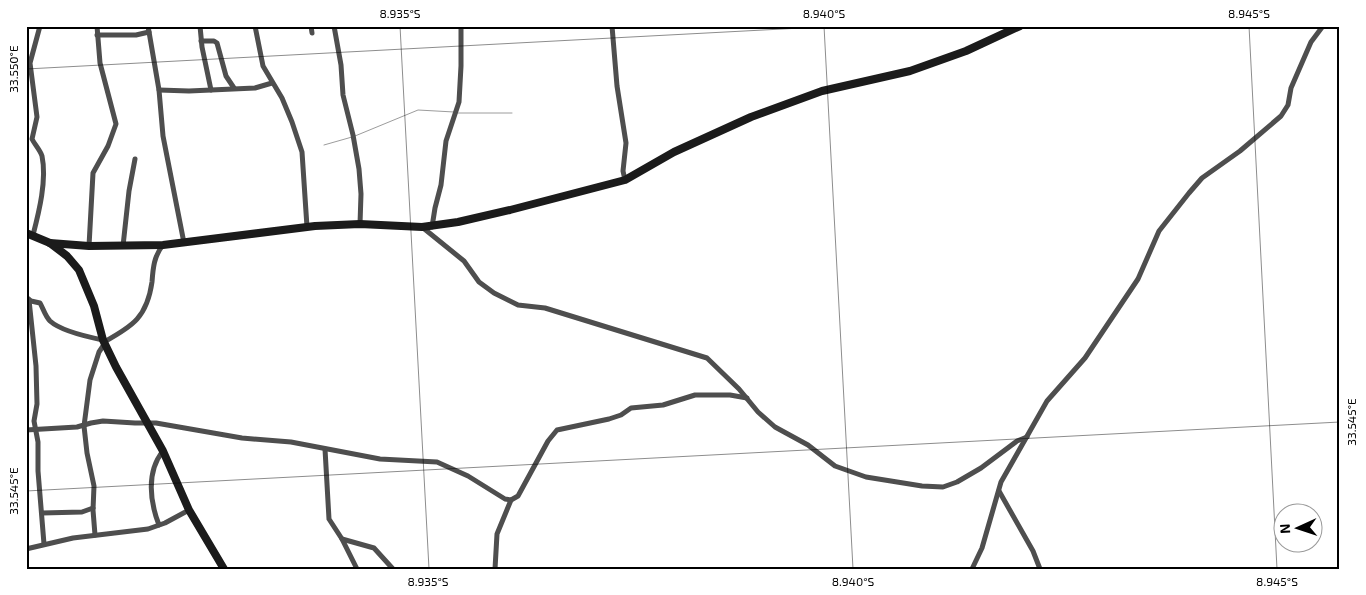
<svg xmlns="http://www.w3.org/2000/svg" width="1366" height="595" font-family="'Exo 2',sans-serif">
	<rect width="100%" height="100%" fill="#fff"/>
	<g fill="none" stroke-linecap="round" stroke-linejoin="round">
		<g stroke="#9c9c9c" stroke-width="1">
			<path d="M458,113H512"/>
			<path d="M355,136L418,110L454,112"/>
			<path d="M324,145L352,137"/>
		</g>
		<g stroke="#4e4e4e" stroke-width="5">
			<path d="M148,26L159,90L163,136L184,243"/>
			<path d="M200,26L202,47L211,90"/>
			<path d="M255,26L263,66L282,98L292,122L302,152L307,227"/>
			<path d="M311,26L312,33"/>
			<path d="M334,26L341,65L343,95L353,135L359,169L361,194L360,224"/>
			<path d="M612,26L617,86L626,143L623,171L625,180"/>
			<path d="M97,35H136L149,32"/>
			<path d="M201,41H214L217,43L226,76L234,88"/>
			<path d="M159,90L189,91L255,88L272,83"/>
			<path d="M422,227L464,261L479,282L494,293L518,305L545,308L707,358L739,389L758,412L775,427L808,445L835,466L866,477L922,486L943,487L957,482L981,468L1017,441L1027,437"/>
			<path d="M432,227L435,208L441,185L446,141L459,102L461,66V26"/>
			<path d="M33,235C39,212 47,180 42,156C40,150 35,145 32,139L37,117L30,63L40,26"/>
			<path d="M89,246L93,173L108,146L116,124L100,63L97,26"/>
			<path d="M123,246L129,191L135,159"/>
			<path d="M26,297L31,301L40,303C43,308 45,316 50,321C61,331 88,337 103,340"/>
			<path d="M29,300L36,366L37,404L34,421L38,442V471L44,544"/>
			<path d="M104,342C133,326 147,317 152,282C153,268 154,256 163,245"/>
			<path d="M26,430L77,427L91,423L103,421L135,423H156L242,438L291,442L380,459L437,462L468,476L505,499L511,500L518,496L548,441L557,430L609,419L621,415L631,408L663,405L695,395H730L747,398"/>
			<path d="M325,449L329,519L342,539L374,548L393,569"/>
			<path d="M999,491L1033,551L1040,569"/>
			<path d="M42,513L82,512L93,508"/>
			<path d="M159,525C150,502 146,472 163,451"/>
			<path d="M95,535L93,510L94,486L87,453L84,426L90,380L99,352L105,343"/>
			<path d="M342,539L357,569"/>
			<path d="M26,549L73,538L148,529L165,523L189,510"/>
			<path d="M495,569L497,534L511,500"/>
			<path d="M972,569L982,548L1001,482L1047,401L1085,358L1138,279L1159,231L1189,193L1202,178L1240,151L1281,116L1288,105L1291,88L1311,42L1323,26"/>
		</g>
		<g stroke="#1b1b1b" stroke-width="8">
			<path d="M26,233L50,243L67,256L79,270L94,306L103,340L116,367L163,451L189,510L224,569"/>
			<path d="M50,243L89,246L163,245L315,226L360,224L422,227L458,222L510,210L625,180L674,152L751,117L822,91L910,71L966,51L1020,26"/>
		</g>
	</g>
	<path fill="none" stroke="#000" stroke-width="1" stroke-opacity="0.45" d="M400,26L429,569M824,26L853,569M1249,26L1277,569M26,69L839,26M26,491L1340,422"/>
	<rect width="1366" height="595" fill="none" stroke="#ffffff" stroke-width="55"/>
	<g transform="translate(1298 528) rotate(267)"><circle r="24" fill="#ffffff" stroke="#999999"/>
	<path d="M0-4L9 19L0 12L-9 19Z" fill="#000000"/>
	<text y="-8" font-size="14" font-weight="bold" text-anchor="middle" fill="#000000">N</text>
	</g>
	<rect x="28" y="28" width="1310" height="540" fill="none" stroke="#000" stroke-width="2"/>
	<g font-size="12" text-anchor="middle" fill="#000">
		<text x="400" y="18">8.935°S</text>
		<text x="824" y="18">8.940°S</text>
		<text x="1249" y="18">8.945°S</text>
		<text transform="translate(14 69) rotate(-90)" y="4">33.550°E</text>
		<text transform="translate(1352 422) rotate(-90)" y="4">33.545°E</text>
		<text transform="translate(14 491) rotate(-90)" y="4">33.545°E</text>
		<text x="428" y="586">8.935°S</text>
		<text x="853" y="586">8.940°S</text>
		<text x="1277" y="586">8.945°S</text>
	</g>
</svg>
